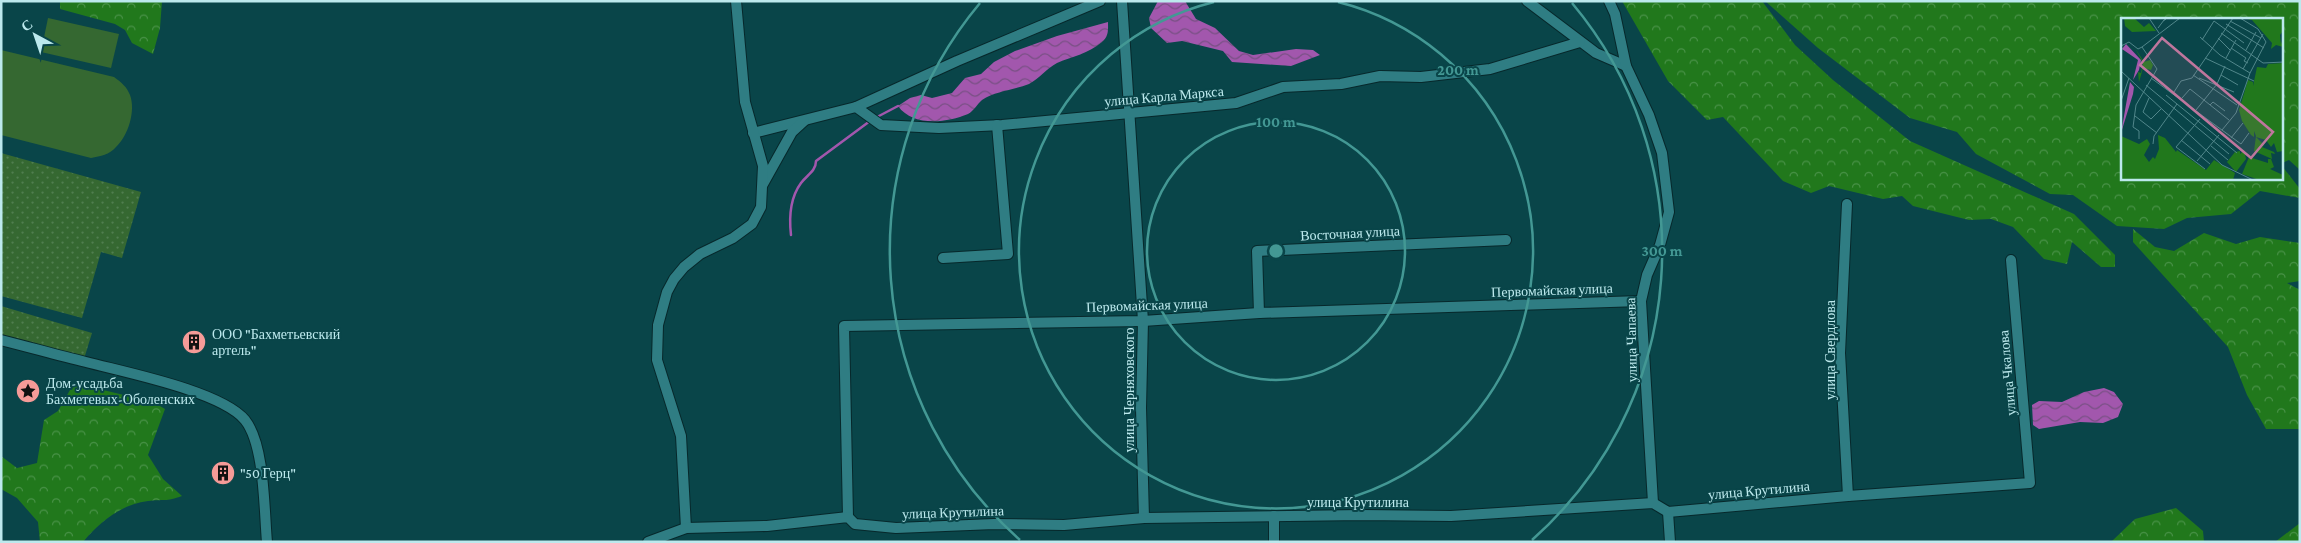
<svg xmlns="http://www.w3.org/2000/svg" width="2301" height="543" font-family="'Crimson Pro',serif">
	<defs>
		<pattern id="forest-crowns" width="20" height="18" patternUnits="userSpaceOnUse" patternTransform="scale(1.25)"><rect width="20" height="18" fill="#21781c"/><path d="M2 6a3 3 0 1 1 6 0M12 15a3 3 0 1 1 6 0" fill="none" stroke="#499248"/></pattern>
		<pattern id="park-dots" width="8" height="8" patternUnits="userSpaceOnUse" patternTransform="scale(1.25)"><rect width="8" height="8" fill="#356831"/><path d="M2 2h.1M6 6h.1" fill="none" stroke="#507e4f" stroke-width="1.8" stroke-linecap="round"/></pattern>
		<pattern id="water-waves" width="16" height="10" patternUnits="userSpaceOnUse" patternTransform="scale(1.25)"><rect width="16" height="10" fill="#a257ad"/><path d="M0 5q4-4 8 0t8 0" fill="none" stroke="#785084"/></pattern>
	</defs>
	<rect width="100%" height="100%" fill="#094549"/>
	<g fill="url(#forest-crowns)">
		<path d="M60,1H162L160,28L153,54L132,43L125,30L115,24L60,9Z"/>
		<path d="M1622,1H1762L1795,45L1833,80L1910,141L2074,214L2115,255V267H2101L2072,242L2067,264L2044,259L2013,227L1991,219L1969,220L1913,206L1902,196L1883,199L1829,186L1811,193L1783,181L1723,117L1707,120L1668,81Z"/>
		<path d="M1765,1H2300V170L2289,160L2282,163V19H2122V179H2282V166L2300,189V198L2260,191L2231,214L2187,218L2164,229L2117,226L2073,195L2050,194L1976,154L1957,132L1910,118L1818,48Z"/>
		<path d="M2133,229L2155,247L2174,251L2204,233L2236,244L2260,237L2300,243V281L2287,283L2300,290V429H2266L2247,395L2228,347L2133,242Z"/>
		<path d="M74,383L153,402L165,409L148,455L163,479L182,496C166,502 163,499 148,501C121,504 99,523 83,542H40L38,522L17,498L1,489V456L17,468L37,463L44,420L58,411Z"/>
		<path d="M2176,508L2203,531L2204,542H2111L2135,519Z"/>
		<path d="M2300,523V542H2275Z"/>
	</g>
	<g fill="url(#park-dots)">
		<path d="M1,153L141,192L122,258L101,252L82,318L1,296Z"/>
		<path d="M1,306L92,333L83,362L1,340Z"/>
	</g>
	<g fill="#356831">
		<path d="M48,18L119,34L111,68L41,52Z"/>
		<path d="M1,50L114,77C121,82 127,87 130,95C136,111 128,136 116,147C109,155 101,156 91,158L1,135Z"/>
	</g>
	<g fill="url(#water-waves)">
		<path d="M1158,1H1185L1196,19L1215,28L1239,51L1253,55L1296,49L1313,50L1320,55L1291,66L1232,62L1223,51L1182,41L1167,43L1151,28L1149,18Z"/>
		<path d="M1108,22C1108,30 1109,36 1102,42C1088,54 1073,56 1057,63C1047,68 1039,79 1029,84C1014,90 996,91 982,100C977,104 974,111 968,114C946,123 913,127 898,106L910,98L921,95L932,98L952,93L965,78L981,74L994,62L1015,51L1057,36Z"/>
		<path d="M2104,388L2114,392L2123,404L2118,417L2103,423L2080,422L2039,429L2033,425L2032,405L2039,401L2062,402L2084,392Z"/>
	</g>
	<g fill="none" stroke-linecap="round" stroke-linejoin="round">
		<g stroke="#a257ad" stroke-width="2.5">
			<path d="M877,117L898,106"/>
			<path d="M791,235C789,218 790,198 801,183C807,175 816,171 816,161L870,121"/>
		</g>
		<g stroke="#07282b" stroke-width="12">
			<g id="minor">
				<path d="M1122,1L1143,321L1141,408L1144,518"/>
				<path d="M1527,1L1596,53L1626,66"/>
				<path d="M1609,1L1615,14L1626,66L1649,115L1662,153L1669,212L1660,245L1647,275L1641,301L1653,503"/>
				<path d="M856,107L957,61L1100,1"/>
				<path d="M753,133L856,107L881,125L939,128L1002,125L1236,103L1283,87L1341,84L1380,76L1421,77L1490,69L1580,42"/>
				<path d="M763,184L792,132L804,121"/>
				<path d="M1847,204L1840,353L1848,496"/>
				<path d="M943,258L1008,254L997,125"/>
				<path d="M1259,313L1257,251L1506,240"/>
				<path d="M1,340C29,347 57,355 86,362C123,372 221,391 245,420C265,445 264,510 267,542"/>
				<path d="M1668,512L1670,542"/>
				<path d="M848,517L844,326L1143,321L1259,313L1641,301"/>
				<path d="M686,528L681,436L657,360L658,325L667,292L674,279L684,267L700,254L733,238L752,224L761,207L763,166L745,102L736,1"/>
				<path d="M648,542L686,528L767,526L848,517L855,524L896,528L994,524L1064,525L1144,518L1362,515L1451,516L1653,503L1668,512L1848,496L2030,483L2011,260"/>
				<path d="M1274,542V516"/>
			</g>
		</g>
		<use href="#minor" stroke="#2f7d83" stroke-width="10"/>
	</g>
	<g fill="none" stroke="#439894" stroke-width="2.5">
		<circle cx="1276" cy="251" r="129"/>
		<path d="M1338 2A257 257 0 1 1 1214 2"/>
		<path d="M1020 540A386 386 0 0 1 980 3M1572 3A386 386 0 0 1 1532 540"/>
	</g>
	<defs>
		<g id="building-disc" transform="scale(1.25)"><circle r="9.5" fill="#f59b98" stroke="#094549"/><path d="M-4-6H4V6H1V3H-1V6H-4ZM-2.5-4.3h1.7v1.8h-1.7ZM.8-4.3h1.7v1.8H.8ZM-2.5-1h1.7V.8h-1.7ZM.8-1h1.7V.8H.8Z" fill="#111"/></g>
		<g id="sight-disc" transform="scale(1.25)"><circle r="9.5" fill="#f59b98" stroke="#094549"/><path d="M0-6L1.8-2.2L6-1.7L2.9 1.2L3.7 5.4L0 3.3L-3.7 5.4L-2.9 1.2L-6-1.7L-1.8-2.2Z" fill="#111"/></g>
	</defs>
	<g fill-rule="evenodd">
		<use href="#building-disc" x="194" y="342"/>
		<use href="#sight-disc" x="28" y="391"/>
		<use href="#building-disc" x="223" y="473"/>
	</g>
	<g text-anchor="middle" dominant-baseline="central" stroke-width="4" stroke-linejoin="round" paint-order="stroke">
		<g font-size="14" fill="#bce9ed" stroke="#094549">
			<text transform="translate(1164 96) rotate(-5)">улица Карла Маркса</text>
			<text transform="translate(1350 233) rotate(-3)">Восточная улица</text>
			<text transform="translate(1552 290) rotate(-2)">Первомайская улица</text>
			<text transform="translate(1147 305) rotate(-2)">Первомайская улица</text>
			<text transform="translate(1631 340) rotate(-91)">улица Чапаева</text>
			<text transform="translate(1830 350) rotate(-90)">улица Свердлова</text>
			<text transform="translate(2007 373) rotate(-95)">улица Чкалова</text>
			<text transform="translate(1129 390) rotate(-90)">улица Черняховского</text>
			<text transform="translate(1759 490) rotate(-5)">улица Крутилина</text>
			<text x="1358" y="502">улица Крутилина</text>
			<text transform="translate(953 512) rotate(-2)">улица Крутилина</text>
		</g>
		<g font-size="14" fill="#bce9ed" stroke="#094549" text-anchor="start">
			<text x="212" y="334">ООО "Бахметьевский<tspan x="212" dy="16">артель"</tspan></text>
			<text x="46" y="383">Дом-усадьба<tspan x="46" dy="16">Бахметевых-Оболенских</tspan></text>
			<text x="240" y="473">"50 Герц"</text>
		</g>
	</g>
	<g transform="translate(2121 18)">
		<rect width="162" height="162" fill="#094549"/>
		<path d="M3,0H13L23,9L28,5L35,13L11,14L4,8ZM121,0H162V13L159,17L160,26L162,20V29L155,27L150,31L151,25L131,2ZM14,30L23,44L29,42L32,47L30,52L22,50L18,64L17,54L20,55L22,45ZM162,45V133L156,134L153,125L150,129L145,122L135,119L143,127L141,129L153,134L154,136L150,135L151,141L133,133L135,118L133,113V119L130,117L121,103L118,92L127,62L132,64V68L136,49L145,50L147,46ZM37,117L44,120L55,134L56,132L85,152L93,142L114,155L112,162H0V118L18,126L26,121L29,126L23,137L28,144L32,139L34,141L38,131ZM123,132L125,141L115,154L106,144L114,134L119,133V136ZM128,139L147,145V141H150L153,149L149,151L162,157V162H138L121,156Z" fill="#21781c"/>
		<path d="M5,26L20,42L18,52L12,62L17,42L1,31ZM9,64L13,69L12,76L0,115Z" fill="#a257ad"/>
		<path fill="none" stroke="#51878b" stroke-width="1" d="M28,0L38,15M109,3L140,20M105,6L143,30M37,10L43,2L45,1L42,3M100,15L142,45L163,44M79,19L99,37L129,55L145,24L137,11L119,0M97,20L109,32M81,22L93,3L123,25M0,28L8,24L17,31L21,29M21,29L59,0M110,30L125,40L123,43L127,45M125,32L135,14M84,40L133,63M105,40L115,22M122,51L142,16M0,53L101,147L132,162M72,57L116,87M100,57L117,67M30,60L120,126L128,115M78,60L113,74M25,67L108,136M53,74L60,63L71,60L112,0M45,77L116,135M28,80L22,94L30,101L40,91M61,80L69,71L108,102M0,83L8,60M89,87L92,84L104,93M75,92L96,66L104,48M14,98L36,115M79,101L55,129L84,151M101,112L115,95L129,55M110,120L122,105M18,121V113L12,109L15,87L36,51L21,29M60,122L89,146M32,126L33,118L56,86M90,128L107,142M76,143L98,117"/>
		<path fill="#bf769d" fill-opacity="0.15" stroke="#bf769d" stroke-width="2.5" d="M41,20L152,114L130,140L19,47Z"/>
		<rect width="162" height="162" fill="none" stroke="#bce9ed" stroke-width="2.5"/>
	</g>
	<circle cx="1276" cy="251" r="8" fill="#439894" stroke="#094549" stroke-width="2.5"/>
	<g font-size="15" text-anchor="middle" font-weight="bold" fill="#439894" stroke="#094549" stroke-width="4" stroke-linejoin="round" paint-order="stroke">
		<text x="1458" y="75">200 m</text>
		<text x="1276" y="127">100 m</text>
		<text x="1662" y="256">300 m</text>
	</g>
	<rect width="2301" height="543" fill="none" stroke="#bce9ed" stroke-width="5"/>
	<g transform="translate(35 35) rotate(320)" stroke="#094549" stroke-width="4" paint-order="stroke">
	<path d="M0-4L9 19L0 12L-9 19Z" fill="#bce9ed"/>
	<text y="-8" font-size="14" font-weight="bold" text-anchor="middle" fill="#bce9ed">С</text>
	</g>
</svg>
